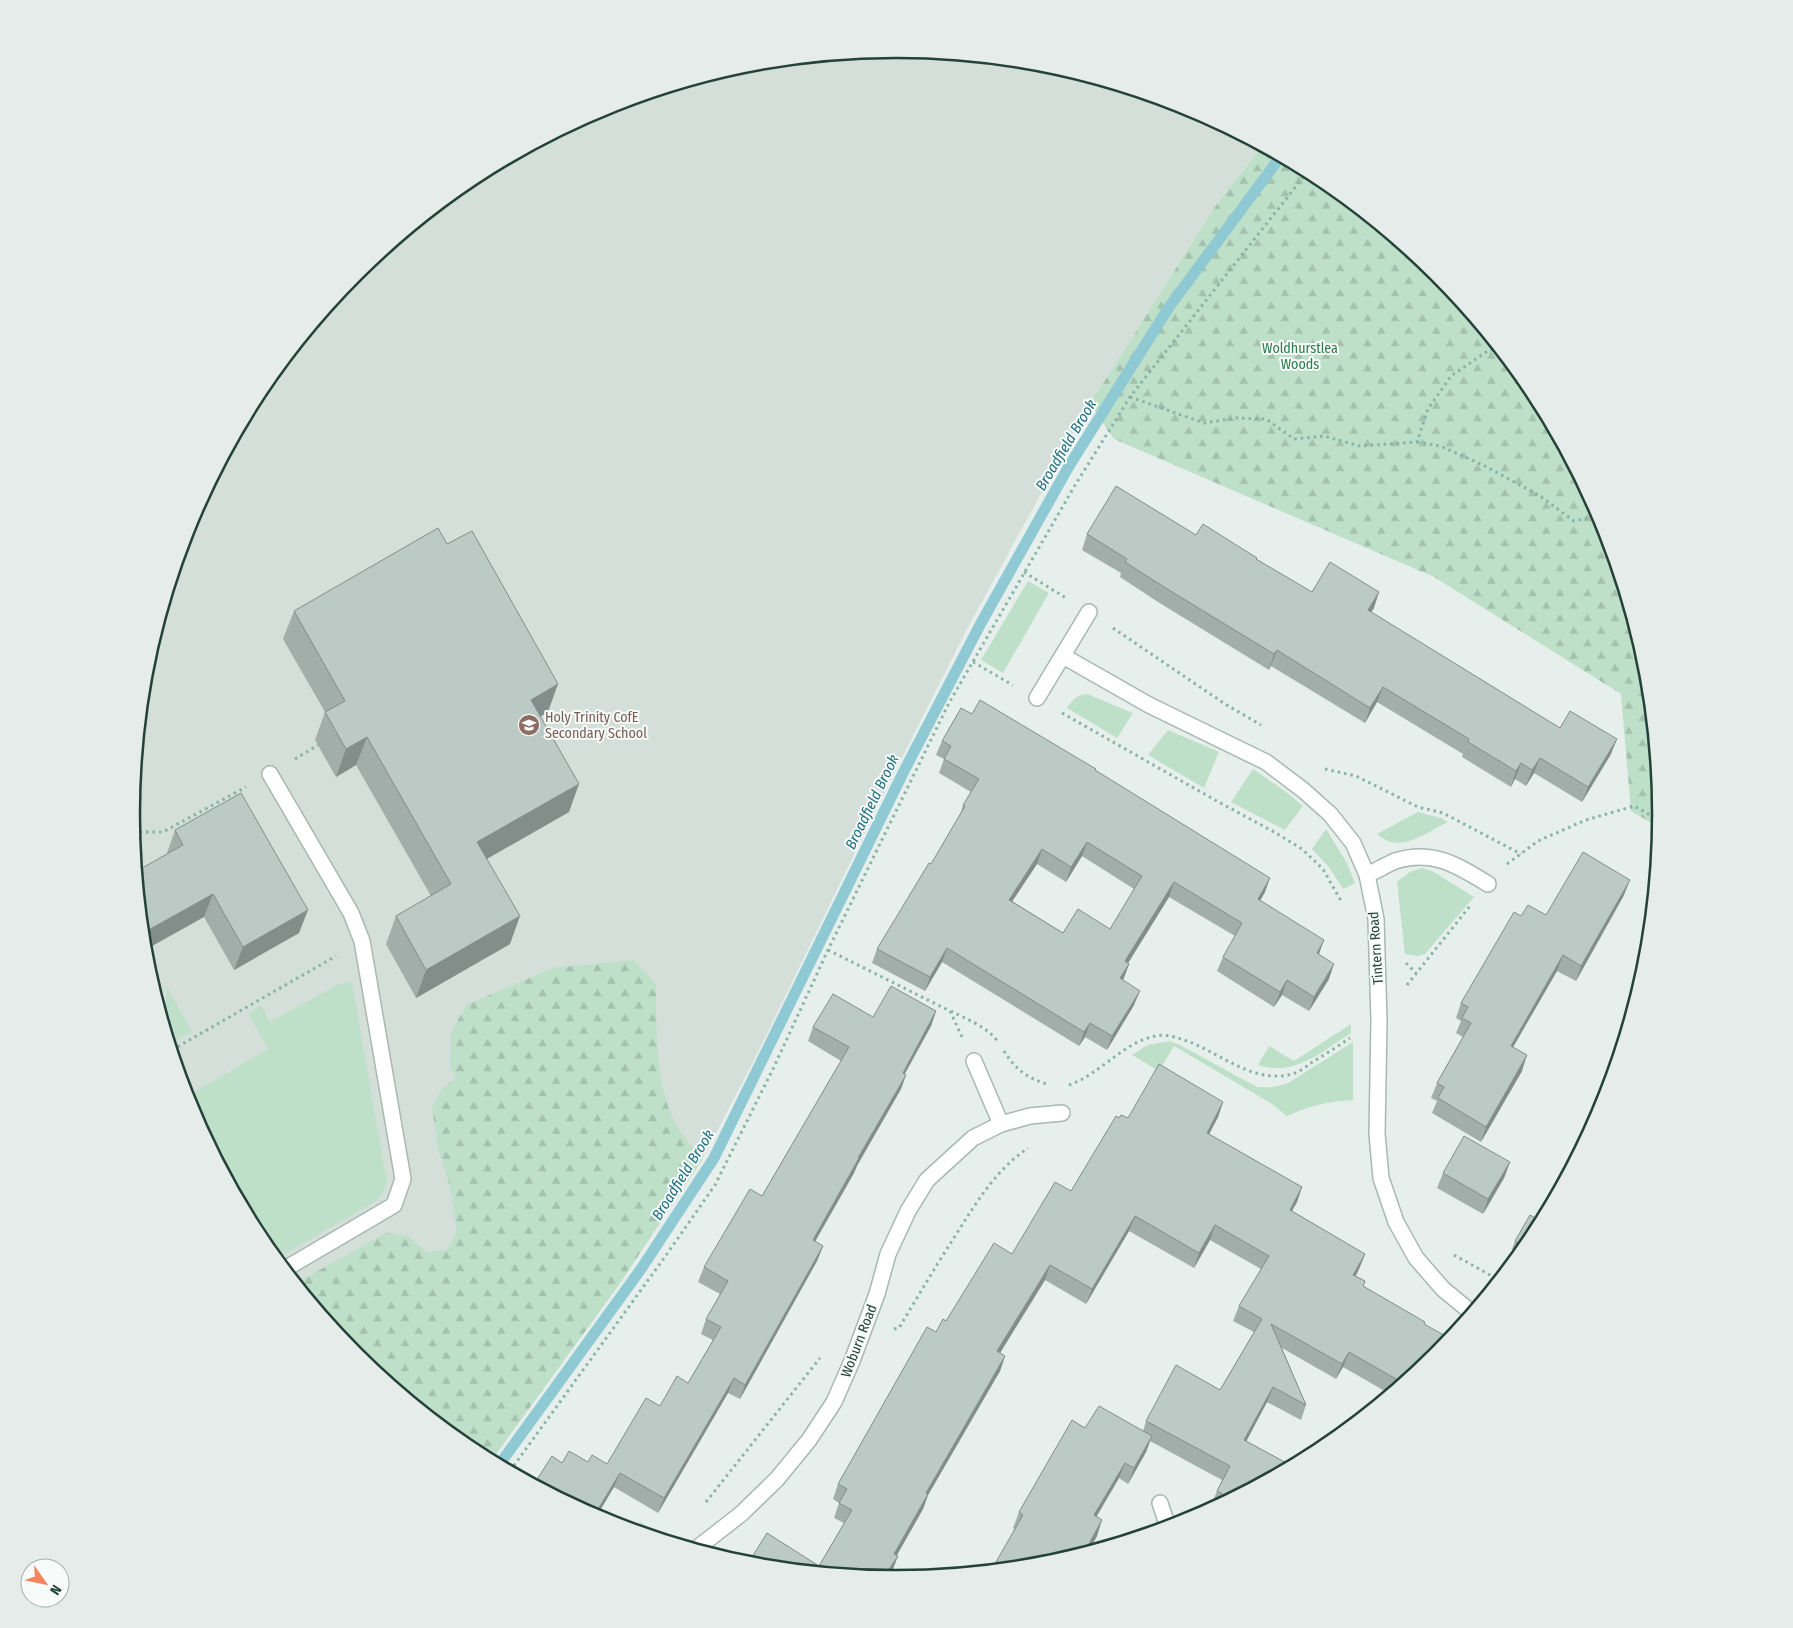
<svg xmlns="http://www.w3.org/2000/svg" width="1793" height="1628" font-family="'Fira Sans Condensed',sans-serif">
	<defs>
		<pattern id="forest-firs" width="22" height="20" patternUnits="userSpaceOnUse" patternTransform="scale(1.25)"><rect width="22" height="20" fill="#bfe0c8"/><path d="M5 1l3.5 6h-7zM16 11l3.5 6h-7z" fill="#a4c1ad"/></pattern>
	</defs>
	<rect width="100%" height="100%" fill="#e6efeb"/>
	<path fill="#d4dfda" d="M897,49L1046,64L1190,107L1262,146L1214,208L1090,404L967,629L888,785L755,1058L702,1160L618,1286L491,1461L471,1450L355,1355L260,1239L189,1107L146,963L131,814L146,664L190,521L260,389L356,273L472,178L604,107L747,63Z"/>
	<g fill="#bfe0c8">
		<path d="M1028,581L1049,593L1003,673L981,660Z"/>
		<path d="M1087,694L1133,713L1117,738L1067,708C1073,699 1077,695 1087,694Z"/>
		<path d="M1168,730L1219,752L1204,788L1148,755Z"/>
		<path d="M1253,769L1286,792L1303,806L1285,830L1231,802Z"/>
		<path d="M1418,812L1441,818L1448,822C1425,833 1400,855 1377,834Z"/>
		<path d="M1326,829L1347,863L1355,883L1343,889L1329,867L1312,849Z"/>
		<path d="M1422,868L1432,871L1474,897L1425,954L1418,956L1405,954L1397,882L1410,872Z"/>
		<path d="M352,982L387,1183L383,1193L376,1201L276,1259L260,1239L189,1107L186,1097L268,1049L249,1014L261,1005L270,1022L339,984Z"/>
		<path d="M167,987L192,1032L170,1043L164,1023Z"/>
		<path d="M1351,1024V1033C1321,1052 1295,1077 1258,1065L1269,1046L1294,1061Z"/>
		<path d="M1170,1041L1180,1045L1257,1087C1269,1088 1277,1087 1288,1083L1353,1042V1100C1326,1102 1312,1105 1287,1116L1272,1104L1174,1046L1159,1071L1132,1055L1147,1045Z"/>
		<path d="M640,1522L650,1528L663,1539L635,1530Z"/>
	</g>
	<g fill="url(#forest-firs)">
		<path d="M1262,146L1322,178L1438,273L1533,389L1604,521L1647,665L1662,814L1660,828L1631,811L1621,694L1434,577L1114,439L1090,404L1214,208Z"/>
		<path d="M634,960L656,984C656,1028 655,1091 679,1130C686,1140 695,1150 702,1160L618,1286L491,1461L471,1450L355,1355L296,1283L386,1233L406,1235L427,1252L446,1250L457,1233L450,1186L438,1150L432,1107L442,1089L456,1078L450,1068L451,1033L466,1005L553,968Z"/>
	</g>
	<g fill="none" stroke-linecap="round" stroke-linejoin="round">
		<path stroke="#8ec9d4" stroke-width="11" d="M499,1465L641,1269L714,1158L904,771L981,623L1069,466L1169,307L1281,156"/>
		<g stroke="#a8b8b2" stroke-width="18">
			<g id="service">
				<path d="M270,774L351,913L362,941L403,1179L394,1205L285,1269"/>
				<path d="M1367,875C1376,871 1386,865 1395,861C1432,849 1457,865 1488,884"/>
			</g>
		</g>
		<g stroke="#a8b8b2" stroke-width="18">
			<g id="minor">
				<path d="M1063,656L1149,705L1266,762L1303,790L1330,814L1353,843L1367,875L1376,919L1379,1020L1377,1134L1381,1178L1396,1222L1416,1258L1443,1289L1472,1313"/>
				<path d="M1037,698L1089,612"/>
				<path d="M974,1061L1001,1124L1030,1116L1062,1113"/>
				<path d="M1160,1503L1168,1527"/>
				<path d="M696,1549L741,1514L777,1479L809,1440L834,1402L852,1361L877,1294L888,1254L908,1211L927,1180L973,1138L1001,1124"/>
			</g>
		</g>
		<g stroke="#86b3a5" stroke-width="3" stroke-dasharray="2.5 4" stroke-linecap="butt">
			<path d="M1130,397L1204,423L1236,418L1266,419L1294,439L1324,436L1360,446L1417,442L1428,409L1451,376L1489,350H1501"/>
			<path d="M1417,442L1440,446L1483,465L1540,496L1574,521L1598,516L1599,513"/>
			<path d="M1024,572L1066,598"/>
			<path d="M1113,628L1225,704L1261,725"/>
			<path d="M973,662L1013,685"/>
			<path d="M1062,713L1215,800L1276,833L1302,849L1323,869L1341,901"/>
			<path d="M295,759L318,745"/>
			<path d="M1325,769L1356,776L1418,807L1443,813L1521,854"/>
			<path d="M133,832H163L246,787"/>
			<path d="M1507,864L1538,841L1586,820L1634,806L1661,821"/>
			<path d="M828,950L950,1011L962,1037"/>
			<path d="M1406,963L1416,973"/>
			<path d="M1407,985L1470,906"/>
			<path d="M951,1011C966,1019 988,1027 998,1042"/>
			<path d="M172,1050L336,956"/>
			<path d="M1004,1051C1015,1069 1027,1078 1047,1084"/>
			<path d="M1069,1085C1099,1075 1124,1042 1155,1036C1163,1034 1173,1036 1181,1039C1218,1050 1254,1087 1295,1073C1301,1071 1307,1066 1311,1063C1324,1055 1337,1047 1350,1038"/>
			<path d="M1454,1255L1499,1280"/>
			<path d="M894,1329L899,1328C918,1296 937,1264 957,1233C978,1200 996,1170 1028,1148"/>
			<path d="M510,1471L662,1261L715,1185L773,1069L828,950L949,703L1074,487L1130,397L1308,171"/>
			<path d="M706,1502L820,1358"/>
		</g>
		<use href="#service" stroke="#fff" stroke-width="15"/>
		<use href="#minor" stroke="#fff" stroke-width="15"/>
	</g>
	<g fill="#a1aea9" fill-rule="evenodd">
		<path d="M1087,534L1196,535L1256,559L1312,592L1374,608L1371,612L1560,728L1611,754L1582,802L1534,773L1526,786L1515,779L1511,787L1462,757L1463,754L1377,702L1365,723L1271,666L1269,670L1158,602L1120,577L1121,573L1082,550Z"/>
		<path d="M447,544L548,712L540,716L569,812L487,859L510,944L416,998L386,944L396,916L431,896L356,765L336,777L315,740L325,712L283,639L294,611Z"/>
		<path d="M972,714L1095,770L1265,892L1260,901L1319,955L1329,979L1309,1011L1282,995L1274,1007L1217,971L1223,957L1235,936L1169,897L1128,963L1129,964L1123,980L1134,1005L1107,1050L1085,1037L1079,1046L942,962L925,991L872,963L877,949L931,864L960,816L963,805L971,792L939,773L944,759L936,755L942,741ZM1082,856L1134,889L1110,929L1063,933L1012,901L1037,864L1066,882Z"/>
		<path d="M175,830L299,933L234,970L204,917L167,853Z"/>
		<path d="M1624,895L1576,981L1557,971L1513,1047L1522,1071L1481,1142L1432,1113L1437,1101L1431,1098L1437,1083L1463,1037L1456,1033L1461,1021L1456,1018L1461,1003L1521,916L1546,915Z"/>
		<path d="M936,1011L931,1026L905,1074L901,1089L856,1166L854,1173L815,1242L823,1246L817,1261L740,1399L728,1393L658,1513L614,1487L596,1517L534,1484L562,1463L588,1462L607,1464L660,1406L688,1383L713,1340L701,1334L706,1319L720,1294L698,1282L704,1267L762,1196L841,1061L808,1041L813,1027L873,1017Z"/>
		<path d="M1223,1102L1218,1117L1209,1134L1302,1187L1297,1202L1292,1211L1365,1254L1359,1269L1356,1276L1365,1281L1363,1287L1424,1324L1437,1355L1390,1394L1343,1367L1336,1379L1282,1348L1306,1405L1301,1420L1267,1402L1246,1441L1292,1466L1215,1507L1211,1506L1217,1491L1222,1480L1150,1441L1146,1452L1128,1484L1119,1478L1096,1517L1097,1536L1088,1552L1046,1565L993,1570L996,1562L1015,1529L1013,1528L1019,1512L1085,1428L1143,1431L1146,1421L1220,1390L1254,1332L1233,1321L1239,1306L1261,1269L1210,1240L1194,1268L1129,1231L1086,1304L1045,1280L1000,1353L1005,1356L1000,1371L928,1495L923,1509L897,1555L898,1556L892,1571L819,1566L844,1523L834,1518L839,1503L833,1499L838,1484L936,1332L946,1321L1012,1254L1071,1191L1119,1118H1128Z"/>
		<path d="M1510,1162L1504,1178L1483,1214L1437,1188L1443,1173Z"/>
		<path d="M1533,1239L1521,1254L1512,1249L1515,1241Z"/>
	</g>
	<g fill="#838d89">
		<path d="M1379,592L1374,608L1362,626L1368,610Z"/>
		<path d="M1277,650L1271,666L1269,670L1274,654Z"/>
		<path d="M558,684L548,712L521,728L531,700Z"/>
		<path d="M1383,687L1377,702L1365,723L1370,708Z"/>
		<path d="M367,737L356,765L336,777L346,749Z"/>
		<path d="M1617,739L1611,754L1582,802L1588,787Z"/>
		<path d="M1540,758L1534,773L1526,786L1532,770Z"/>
		<path d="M1521,763L1515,779L1511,787L1516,771Z"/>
		<path d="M579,784L569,812L467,870L477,842Z"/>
		<path d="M1087,842L1082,856L1066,882L1071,867Z"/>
		<path d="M1042,849L1037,864L1004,914L1009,900Z"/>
		<path d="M1270,878L1265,892L1252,914L1258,899Z"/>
		<path d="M1630,880L1624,895L1576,981L1581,966Z"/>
		<path d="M1174,882L1169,897L1120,976L1125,961Z"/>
		<path d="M213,894L204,917L145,950L143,933Z"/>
		<path d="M308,910L299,933L234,970L243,947Z"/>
		<path d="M520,916L510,944L416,998L426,970Z"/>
		<path d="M1324,940L1319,954L1317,953Z"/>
		<path d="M947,948L942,962L925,991L930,977Z"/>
		<path d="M1563,955L1557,971L1505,1061L1511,1046Z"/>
		<path d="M1129,964L1124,978L1115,993L1120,978Z"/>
		<path d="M1334,964L1329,979L1309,1011L1314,997Z"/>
		<path d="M1287,980L1282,995L1274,1007L1280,992Z"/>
		<path d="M1140,991L1134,1005L1107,1050L1112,1036Z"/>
		<path d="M936,1011L931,1026L897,1087L903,1073Z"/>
		<path d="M1090,1023L1085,1037L1079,1046L1084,1032Z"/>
		<path d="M1527,1055L1522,1071L1481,1142L1486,1127Z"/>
		<path d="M906,1075L901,1089L857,1166L854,1173L807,1255L813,1240L858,1158Z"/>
		<path d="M1223,1102L1218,1117L1202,1148L1207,1133Z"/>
		<path d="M1510,1162L1504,1178L1483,1214L1488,1199Z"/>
		<path d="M1302,1187L1297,1202L1284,1225L1290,1210Z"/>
		<path d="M1135,1216L1129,1231L1086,1304L1092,1289Z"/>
		<path d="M1215,1225L1210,1240L1194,1268L1199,1253Z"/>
		<path d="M823,1246L817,1261L740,1399L745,1385Z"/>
		<path d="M1365,1254L1359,1269L1348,1290L1353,1275Z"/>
		<path d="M1050,1265L1045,1280L992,1366L997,1351Z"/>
		<path d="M1349,1352L1343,1367L1336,1379L1342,1364Z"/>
		<path d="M1005,1356L1000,1371L928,1495L923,1509L889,1569L894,1554L926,1493Z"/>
		<path d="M734,1378L728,1393L658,1513L664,1498Z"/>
		<path d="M1273,1387L1267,1402L1239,1455L1244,1440Z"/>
		<path d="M1152,1436L1146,1452L1128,1484L1134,1468Z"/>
		<path d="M1125,1463L1119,1478L1088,1531L1094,1515Z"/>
		<path d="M620,1473L614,1487L596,1517L594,1516Z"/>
		<path d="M1102,1520L1097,1536L1088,1552L1084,1553Z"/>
		<path d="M898,1556L892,1571L887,1578H883Z"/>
	</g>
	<g fill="#bbcac4" stroke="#838d89" fill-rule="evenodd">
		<path d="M1116,486L1196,535L1203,524L1257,558L1256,559L1312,592L1330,562L1379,592L1368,610L1560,728L1570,711L1617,739L1588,787L1540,758L1532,770L1521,763L1516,771L1468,742L1469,739L1383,687L1370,708L1277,650L1274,654L1164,587L1125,562L1127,559L1087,534Z"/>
		<path d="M438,528L447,544L472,531L558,684L531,700L579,784L477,842L520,916L426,970L396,916L451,884L367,737L346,749L325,712L345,701L294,611Z"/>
		<path d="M980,700L1096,769L1095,770L1270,878L1258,899L1324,940L1317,953L1334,964L1314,997L1287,980L1280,992L1223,957L1242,923L1174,882L1125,961L1129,964L1120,978L1140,991L1112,1036L1090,1023L1084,1032L947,948L930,977L877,949L929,863L931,864L965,806L963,805L979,779L944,759L951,746L942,741L961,708L972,714ZM1087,842L1142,876L1110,929L1078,909L1063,933L1009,900L1042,849L1071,867Z"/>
		<path d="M241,793L308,910L243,947L213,894L143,933L137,871L183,845L175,830Z"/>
		<path d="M1583,852L1630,880L1581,966L1563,955L1511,1046L1527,1055L1486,1127L1438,1098L1444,1087L1437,1083L1471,1023L1462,1018L1468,1007L1461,1003L1514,912L1521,916L1528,905L1546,915Z"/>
		<path d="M891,986L936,1011L903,1073L906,1075L858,1158H859L813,1240L823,1246L745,1385L734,1378L664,1498L620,1473L594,1516L534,1484L552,1456L562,1463L569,1451L588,1462L592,1455L607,1464L646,1398L660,1406L677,1376L688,1383L721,1327L706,1319L728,1281L704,1267L750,1189L762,1196L849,1047L813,1027L833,994L873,1017Z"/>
		<path d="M1159,1064L1223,1102L1207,1133L1302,1187L1290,1210L1365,1254L1353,1275L1365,1281L1363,1286L1425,1322L1424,1324L1451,1339L1437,1355L1403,1383L1349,1352L1342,1364L1271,1324L1306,1405L1273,1387L1244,1440L1292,1466L1231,1499L1217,1491L1230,1466L1146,1421L1176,1365L1220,1390L1262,1319L1239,1306L1269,1256L1215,1225L1199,1253L1135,1216L1092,1289L1050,1265L997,1351L1005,1356L926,1493L928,1494L894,1554L898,1556L883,1578L747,1565L767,1533L819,1566L852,1510L839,1503L847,1489L838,1484L927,1327L936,1332L943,1319L946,1321L994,1243L1012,1254L1055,1182L1071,1191L1116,1116L1119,1118L1121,1115L1128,1118Z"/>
		<path d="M1464,1136L1510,1162L1488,1199L1443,1173Z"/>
		<path d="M1530,1215L1542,1222L1533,1239L1526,1248L1515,1241Z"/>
		<path d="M1099,1406L1152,1436L1134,1468L1125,1463L1094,1515L1102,1520L1084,1553L1046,1565L1006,1568L996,1562L1023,1515L1019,1512L1072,1420L1085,1428Z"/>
	</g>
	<defs>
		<g id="school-disc" transform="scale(1.125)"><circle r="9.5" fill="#8d6e63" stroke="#f7fbf9"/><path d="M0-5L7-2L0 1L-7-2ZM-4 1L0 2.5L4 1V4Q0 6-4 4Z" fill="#fff"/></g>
	</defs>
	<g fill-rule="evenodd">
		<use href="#school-disc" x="529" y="725"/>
	</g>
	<g text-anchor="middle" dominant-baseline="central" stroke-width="4" stroke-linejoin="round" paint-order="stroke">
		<g font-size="14" fill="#2d7a4b" stroke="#f7fbf9">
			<text x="1300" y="348">Woldhurstlea<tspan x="1300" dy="16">Woods</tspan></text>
		</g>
		<g font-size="14" fill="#785e54" stroke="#f7fbf9" text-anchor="start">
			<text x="545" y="717">Holy Trinity CofE<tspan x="545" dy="16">Secondary School</tspan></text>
		</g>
		<g font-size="14" fill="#24423a" stroke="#f7fbf9">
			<text transform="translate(1376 948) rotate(-94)">Tintern Road</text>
			<text transform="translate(859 1341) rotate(-69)">Woburn Road</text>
		</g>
		<g font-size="15" font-style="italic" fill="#1c6f80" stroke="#f7fbf9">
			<text transform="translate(1066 445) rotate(-59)">Broadfield Brook</text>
			<text transform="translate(872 802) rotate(-64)">Broadfield Brook</text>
			<text transform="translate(683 1175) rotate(-58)">Broadfield Brook</text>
		</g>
	</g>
	<path d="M0 0H1793V1628H0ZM140 814a756 756 0 1 1 1512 0a756 756 0 1 1-1512 0Z" fill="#e6ecea" fill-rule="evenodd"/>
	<path fill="none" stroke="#24423a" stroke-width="2.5" d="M140 814a756 756 0 1 1 1512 0a756 756 0 1 1-1512 0Z"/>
	<g transform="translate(45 1583) rotate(123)"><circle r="24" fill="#f7fbf9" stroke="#a3b1ad"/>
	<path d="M0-4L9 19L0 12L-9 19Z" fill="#f4845f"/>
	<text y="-8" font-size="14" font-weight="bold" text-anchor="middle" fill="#24423a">N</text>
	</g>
</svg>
